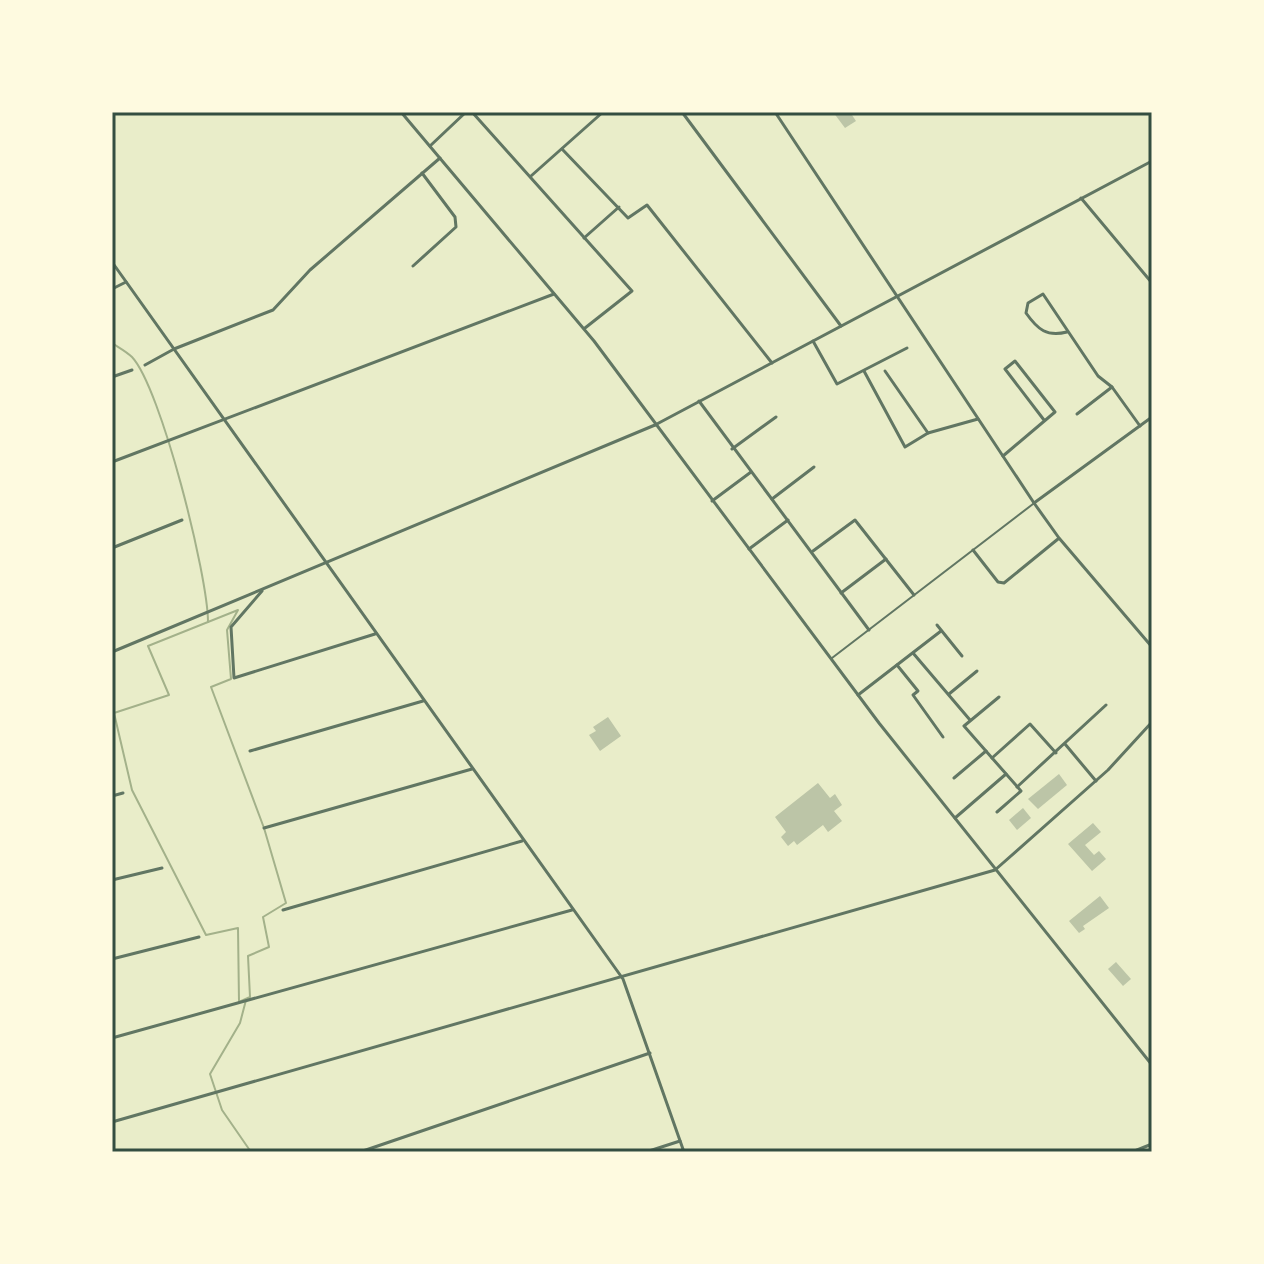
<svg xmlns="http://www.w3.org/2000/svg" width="1264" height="1264" font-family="'Roboto Serif',serif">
	<rect width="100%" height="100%" fill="#e9edc9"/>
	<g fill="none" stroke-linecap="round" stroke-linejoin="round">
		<g stroke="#a3b18a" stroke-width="2">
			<path d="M112,343C118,347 127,352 132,357C161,388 208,576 208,622"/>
			<path d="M238,610L227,630L231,679L211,687L264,828L286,903L263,917L269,947L248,956L250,997L239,1002L238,928L206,935L132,790L114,713L169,695L148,646Z"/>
			<path d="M246,1000L240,1023L210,1074L222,1110L251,1152"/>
		</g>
	</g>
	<g fill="#bcc5a7">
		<path d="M833,112H850L856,121L845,128Z"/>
		<path d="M608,717L621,736L600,751L589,735L596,731L593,727Z"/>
		<path d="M1059,774L1067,785L1038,809L1028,799Z"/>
		<path d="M818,783L830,798L835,794L842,805L834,811L842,821L828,832L823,825L797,845L794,841L788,846L781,837L786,832L775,817Z"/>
		<path d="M1023,808L1031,818L1017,830L1009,820Z"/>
		<path d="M1093,823L1101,832L1085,845L1094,855L1099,851L1106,859L1092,871L1068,844Z"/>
		<path d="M1100,896L1109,908L1083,926L1085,929L1079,933L1069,921Z"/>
		<path d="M1116,962L1131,979L1123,986L1108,969Z"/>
	</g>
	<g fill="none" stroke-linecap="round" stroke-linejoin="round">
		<path stroke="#617663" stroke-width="2" d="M832,658L1033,504"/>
		<g stroke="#617663" stroke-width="3">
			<path d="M472,112L632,291L585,328"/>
			<path d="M682,112L841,326"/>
			<path d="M775,112L1034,503L1059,538L1152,647"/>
			<path d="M430,146L466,112"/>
			<path d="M562,149L628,218L647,205L772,363"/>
			<path d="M531,176L603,112"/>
			<path d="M1081,198L1152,283"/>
			<path d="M584,238L619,207"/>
			<path d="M112,262L623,979L684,1152"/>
			<path d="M413,266L456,227L455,217L422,173"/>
			<path d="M112,289L126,282"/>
			<path d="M1067,332C1047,337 1038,330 1026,313L1028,303L1043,294L1098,376L1112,387L1140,426"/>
			<path d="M813,341L837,384L907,348"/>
			<path d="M145,365L174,349L273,310L310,270L440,158"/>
			<path d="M864,371L905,447L928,433L978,419"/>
			<path d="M885,371L928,433"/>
			<path d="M112,377L132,370"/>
			<path d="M699,401L869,630"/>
			<path d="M1077,414L1112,387"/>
			<path d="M655,425L1152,161"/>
			<path d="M732,449L776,417"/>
			<path d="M1003,456L1055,412L1015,361L1005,369L1044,420"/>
			<path d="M112,462L554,294"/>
			<path d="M772,499L814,467"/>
			<path d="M712,501L751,472"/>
			<path d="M1034,503L1152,417"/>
			<path d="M112,548L182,520"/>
			<path d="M749,549L788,520"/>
			<path d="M973,550L998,582L1004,583L1058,539"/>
			<path d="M813,551L855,520L914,595"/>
			<path d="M262,591L231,627L234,678L375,634"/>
			<path d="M841,593L886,559"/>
			<path d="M937,625L962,656"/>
			<path d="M913,653L970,720"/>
			<path d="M897,665L918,691L913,695L943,737"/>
			<path d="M949,694L977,671"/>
			<path d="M858,695L941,631"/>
			<path d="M1065,744L1096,781"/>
			<path d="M250,751L423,701"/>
			<path d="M992,758L1030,724L1056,753"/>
			<path d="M954,778L986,751"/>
			<path d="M1017,787L1106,705"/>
			<path d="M112,796L123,793"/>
			<path d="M997,812L1021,791L964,726L999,697"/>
			<path d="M955,818L1006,774"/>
			<path d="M264,828L472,769"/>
			<path d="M112,880L162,868"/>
			<path d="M283,910L522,841"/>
			<path d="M112,959L199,937"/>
			<path d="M112,1038L572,910"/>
			<path d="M112,1122L995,870L1108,770L1152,722"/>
			<path d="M360,1152L650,1053"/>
			<path d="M646,1152L680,1141"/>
			<path d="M1132,1152L1152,1144"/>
		</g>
		<g stroke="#617663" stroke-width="3">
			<path d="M401,112L594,341L879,723L1152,1065"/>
			<path d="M112,652L655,425"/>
		</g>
	</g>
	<rect width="1264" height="1264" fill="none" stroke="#fefae0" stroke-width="228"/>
	<rect x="114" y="114" width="1036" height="1036" fill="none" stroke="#344e41" stroke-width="3"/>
</svg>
